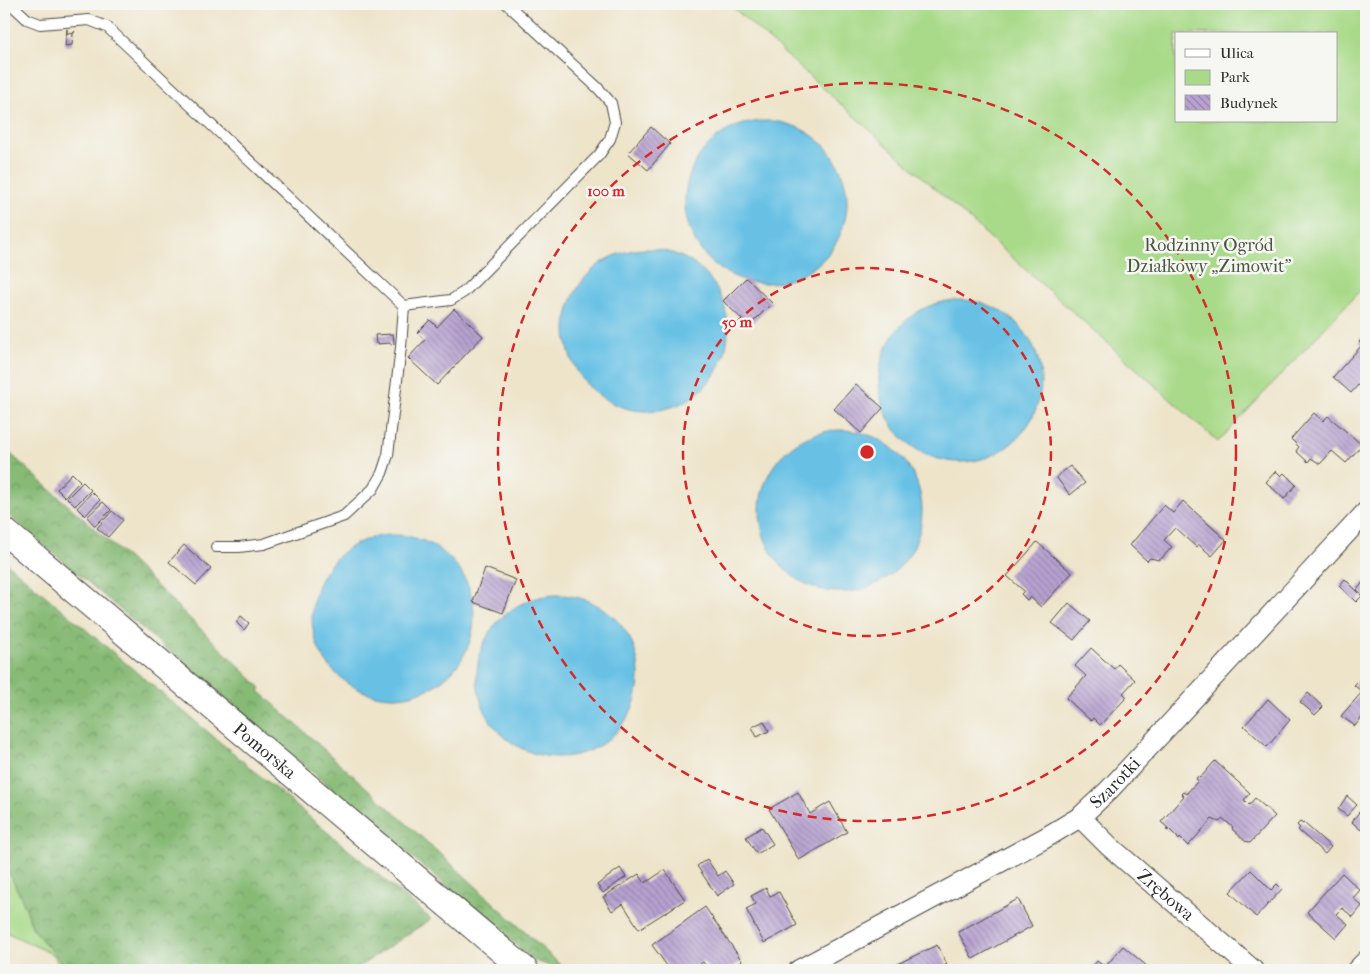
<svg xmlns="http://www.w3.org/2000/svg" width="1370" height="974" font-family="'IM FELL French Canon',serif">
	<defs>
		<pattern id="forest-crowns" width="20" height="18" patternUnits="userSpaceOnUse" patternTransform="scale(1.25)"><rect width="20" height="18" fill="#86ba75"/><path d="M2 6a3 3 0 1 1 6 0M12 15a3 3 0 1 1 6 0" fill="none" stroke="#6e9760"/></pattern>
		<pattern id="building-back-hatch" width="6" height="6" patternUnits="userSpaceOnUse" patternTransform="scale(1.25)"><rect width="6" height="6" fill="#b7a1d0"/><path d="M-1 5l2 2M0 0l6 6M5-1l2 2" fill="none" stroke="#9583a9"/></pattern>
	</defs>
	<rect width="100%" height="100%" fill="#f6f6f2"/>
	<filter id="ink" filterUnits="userSpaceOnUse"><feTurbulence type="fractalNoise" baseFrequency=".02" numOctaves="2"/><feDisplacementMap in="SourceGraphic" scale="10" xChannelSelector="R" yChannelSelector="G"/><feConvolveMatrix kernelMatrix="1 2 1 2 8 2 1 2 1" color-interpolation-filters="sRGB"/></filter>
	<filter id="wash" filterUnits="userSpaceOnUse"><feTurbulence type="fractalNoise" baseFrequency=".0096" numOctaves="4" result="noise"/><feDisplacementMap in="SourceGraphic" scale="20" xChannelSelector="R" yChannelSelector="G"/><feGaussianBlur stdDeviation="1.12" result="paint"/><feColorMatrix in="noise" values="0 0 0 0 0 0 0 0 0 0 0 0 0 0 0 0 0 1.4 0 .05"/><feComposite in="paint" operator="in"/></filter>
	<g filter="url(#wash)">
		<rect width="100%" height="100%" fill="#eee4ca"/>
		<g fill="#a9da89" stroke="#6a825a" fill-rule="evenodd">
			<path d="M729,4H1366V284L1218,442ZM1176,34H1336V121H1176Z"/>
			<path d="M4,862L26,908L32,927L42,940L56,955L66,970H60L54,955L8,933L4,924Z"/>
		</g>
		<g fill="url(#forest-crowns)" stroke="#587250">
			<path d="M4,448L132,562L261,688L259,691L458,870L566,970H558L553,967L535,961L4,511Z"/>
			<path d="M4,561L431,919L354,970H66L56,955L42,940L32,927L26,908L4,862Z"/>
		</g>
		<g fill="#67c1e5" stroke="#497688">
			<circle cx="766" cy="202" r="81"/>
			<circle cx="647" cy="330" r="81"/>
			<circle cx="960" cy="381" r="81"/>
			<circle cx="841" cy="511" r="81"/>
			<circle cx="393" cy="616" r="81"/>
			<circle cx="558" cy="676" r="81"/>
		</g>
		<g id="blocks">
			<g fill="url(#building-back-hatch)">
				<path d="M67,29V33L72,34L75,31L73,34L72,45L65,46Z"/>
				<path d="M651,127L670,144L648,170L628,153Z"/>
				<path d="M746,278L772,303L749,326L723,301Z"/>
				<path d="M454,309L483,336L437,385L408,358L425,340L417,333L430,320L437,327Z"/>
				<path d="M393,334L394,344L391,345V343L376,344L375,335Z"/>
				<path d="M1366,334V380L1364,378L1351,393L1333,377L1362,345L1359,342Z"/>
				<path d="M856,384L883,408L861,433L834,409Z"/>
				<path d="M1314,413L1323,421L1328,416L1362,445L1346,463L1332,451L1320,464L1311,458L1308,462L1296,451L1299,447L1291,439Z"/>
				<path d="M1070,466L1085,483L1070,495L1056,477Z"/>
				<path d="M1276,471L1281,476L1284,473L1296,485L1284,499L1266,482Z"/>
				<path d="M72,473L80,481L65,497L57,489Z"/>
				<path d="M83,482L91,490L75,506L67,498Z"/>
				<path d="M92,492L100,500L85,516L77,508Z"/>
				<path d="M1183,501L1226,540L1212,556L1198,544L1196,547L1175,528L1164,540L1172,547L1162,558L1159,560L1150,558L1147,561L1130,545L1164,505L1173,513Z"/>
				<path d="M103,502L111,510L95,526L87,517Z"/>
				<path d="M112,511L123,520L108,537L97,528Z"/>
				<path d="M1037,542L1072,573L1041,607L1030,597L1027,600L1021,594L1024,591L1007,576Z"/>
				<path d="M184,545L211,569L196,585L169,562Z"/>
				<path d="M485,568L516,580L503,613L473,602Z"/>
				<path d="M1345,579L1362,596L1356,602L1339,586Z"/>
				<path d="M1363,582L1366,584V597L1357,590Z"/>
				<path d="M1069,603L1090,621L1074,640L1052,623Z"/>
				<path d="M241,616L249,623L244,630L236,622Z"/>
				<path d="M1091,648L1114,669L1118,664L1135,680L1123,693L1127,697L1100,725L1093,718L1091,721L1066,698L1086,676L1075,666Z"/>
				<path d="M1360,679L1366,684V712L1355,726L1341,716L1362,692L1354,685Z"/>
				<path d="M1308,693L1323,707L1315,715L1300,702Z"/>
				<path d="M1268,699L1290,720L1267,747L1244,726Z"/>
				<path d="M764,721L769,731L757,737L752,727Z"/>
				<path d="M1215,761L1250,793L1244,800L1249,805L1255,798L1275,816L1250,843L1247,841L1246,842L1232,829L1233,827L1223,819L1219,822L1212,819L1188,846L1180,838L1179,840L1177,838H1178L1169,829L1168,831L1166,830L1168,828L1161,822L1184,796L1181,794L1183,792L1186,794L1198,781L1196,779L1198,776L1200,778Z"/>
				<path d="M798,792L810,814L830,802L847,832L799,860L769,809Z"/>
				<path d="M1347,796L1357,805L1347,816L1338,809Z"/>
				<path d="M1359,812L1366,818V823L1361,830L1352,822Z"/>
				<path d="M1300,822L1303,824L1304,823L1331,847L1325,854L1298,830L1300,828L1297,825Z"/>
				<path d="M762,827L773,844L757,854L746,837Z"/>
				<path d="M707,859L718,876L725,871L734,884L717,896L697,866Z"/>
				<path d="M620,868L626,877L603,893L597,885Z"/>
				<path d="M665,870L685,900L639,929L623,904L612,911L603,897L639,874L645,883Z"/>
				<path d="M1251,870L1271,890L1277,884L1282,889L1256,917L1230,892Z"/>
				<path d="M1342,873L1360,890L1353,898L1362,906L1353,917L1342,908L1336,914L1348,924L1336,938L1307,912Z"/>
				<path d="M766,888L770,896L779,892L797,925L764,943L746,909L756,904L751,896Z"/>
				<path d="M1018,899L1032,926L973,959L958,932Z"/>
				<path d="M705,907L742,961L729,970H709L703,962L692,970H670L652,945Z"/>
				<path d="M937,945L947,964L937,970H890L897,967V964Z"/>
				<path d="M1123,946L1148,967L1146,970H1090L1097,961L1105,967Z"/>
			</g>
		</g>
	</g>
	<g filter="url(#ink)">
		<use href="#blocks" fill-opacity="0" stroke="#484743" stroke-width="1"/>
		<g fill="none" stroke-linecap="round" stroke-linejoin="round">
			<g stroke="#484743" stroke-width="12">
				<g id="service">
					<path d="M11,4L27,19L40,24L89,20L107,27L404,306"/>
					<path d="M404,306L451,300L464,292L599,155L610,139L615,122L611,103L598,88L507,4"/>
					<path d="M216,547H239L264,544L344,516L373,489L382,473L388,455L401,347L404,306"/>
				</g>
			</g>
			<g stroke="#484743" stroke-width="22">
				<g id="minor">
					<path id="s1" d="M1080,817L1109,846L1253,970"/>
					<path id="s2" d="M799,970L1045,838L1080,817L1109,790L1366,512"/>
					<path d="M1357,970L1366,961"/>
				</g>
			</g>
			<g stroke="#484743" stroke-width="28">
				<g id="tertiary">
					<path id="s3" d="M4,531L525,970"/>
				</g>
			</g>
			<use href="#service" stroke="#fff" stroke-width="10"/>
			<use href="#minor" stroke="#fff" stroke-width="20"/>
			<use href="#tertiary" stroke="#fff" stroke-width="26"/>
		</g>
	</g>
	<g fill="none" stroke="#d62828" stroke-width="2.5" stroke-dasharray="9 6">
		<circle cx="867" cy="452" r="184"/>
		<circle cx="867" cy="452" r="369"/>
	</g>
	<g text-anchor="middle" dominant-baseline="central" stroke-width="5" stroke-linejoin="round" paint-order="stroke">
		<g font-size="18" fill="#4a5742" stroke="#f6f6f2">
			<text x="1209" y="245">Rodzinny Ogród<tspan x="1209" dy="21">Działkowy „Zimowit”</tspan></text>
		</g>
		<g font-size="18" fill="#2b2b2b" stroke="#f6f6f2">
			<text stroke="none"><textPath href="#s3" startOffset="341">Pomorska</textPath></text>
			<text stroke="none"><textPath href="#s2" startOffset="369">Szarotki</textPath></text>
			<text stroke="none"><textPath href="#s1" startOffset="116">Zrębowa</textPath></text>
		</g>
	</g>
	<circle cx="867" cy="452" r="8" fill="#d62828" stroke="#f6f6f2" stroke-width="2.5"/>
	<g font-size="15" text-anchor="middle" font-weight="bold" fill="#d62828" stroke="#f6f6f2" stroke-width="5" stroke-linejoin="round" paint-order="stroke">
		<text x="606" y="196">100 m</text>
		<text x="737" y="327">50 m</text>
	</g>
	<rect width="1370" height="974" fill="none" stroke="#f6f6f2" stroke-width="20"/>
	<rect x="1175" y="32" width="162" height="90" fill="#f6f6f2" stroke="#a5a5a2"/>
	<rect x="1185" y="49" width="25" height="8" fill="#ffffff" stroke="#a5a5a2"/>
	<text x="1220" y="58" font-size="15" fill="#2b2b2b">Ulica</text>
	<rect x="1185" y="70" width="25" height="15" fill="#a9da89" stroke="#a5a5a2"/>
	<text x="1220" y="82" font-size="15" fill="#2b2b2b">Park</text>
	<rect x="1185" y="95" width="25" height="15" fill="url(#building-back-hatch)" stroke="#a5a5a2"/>
	<text x="1220" y="108" font-size="15" fill="#2b2b2b">Budynek</text>
</svg>
